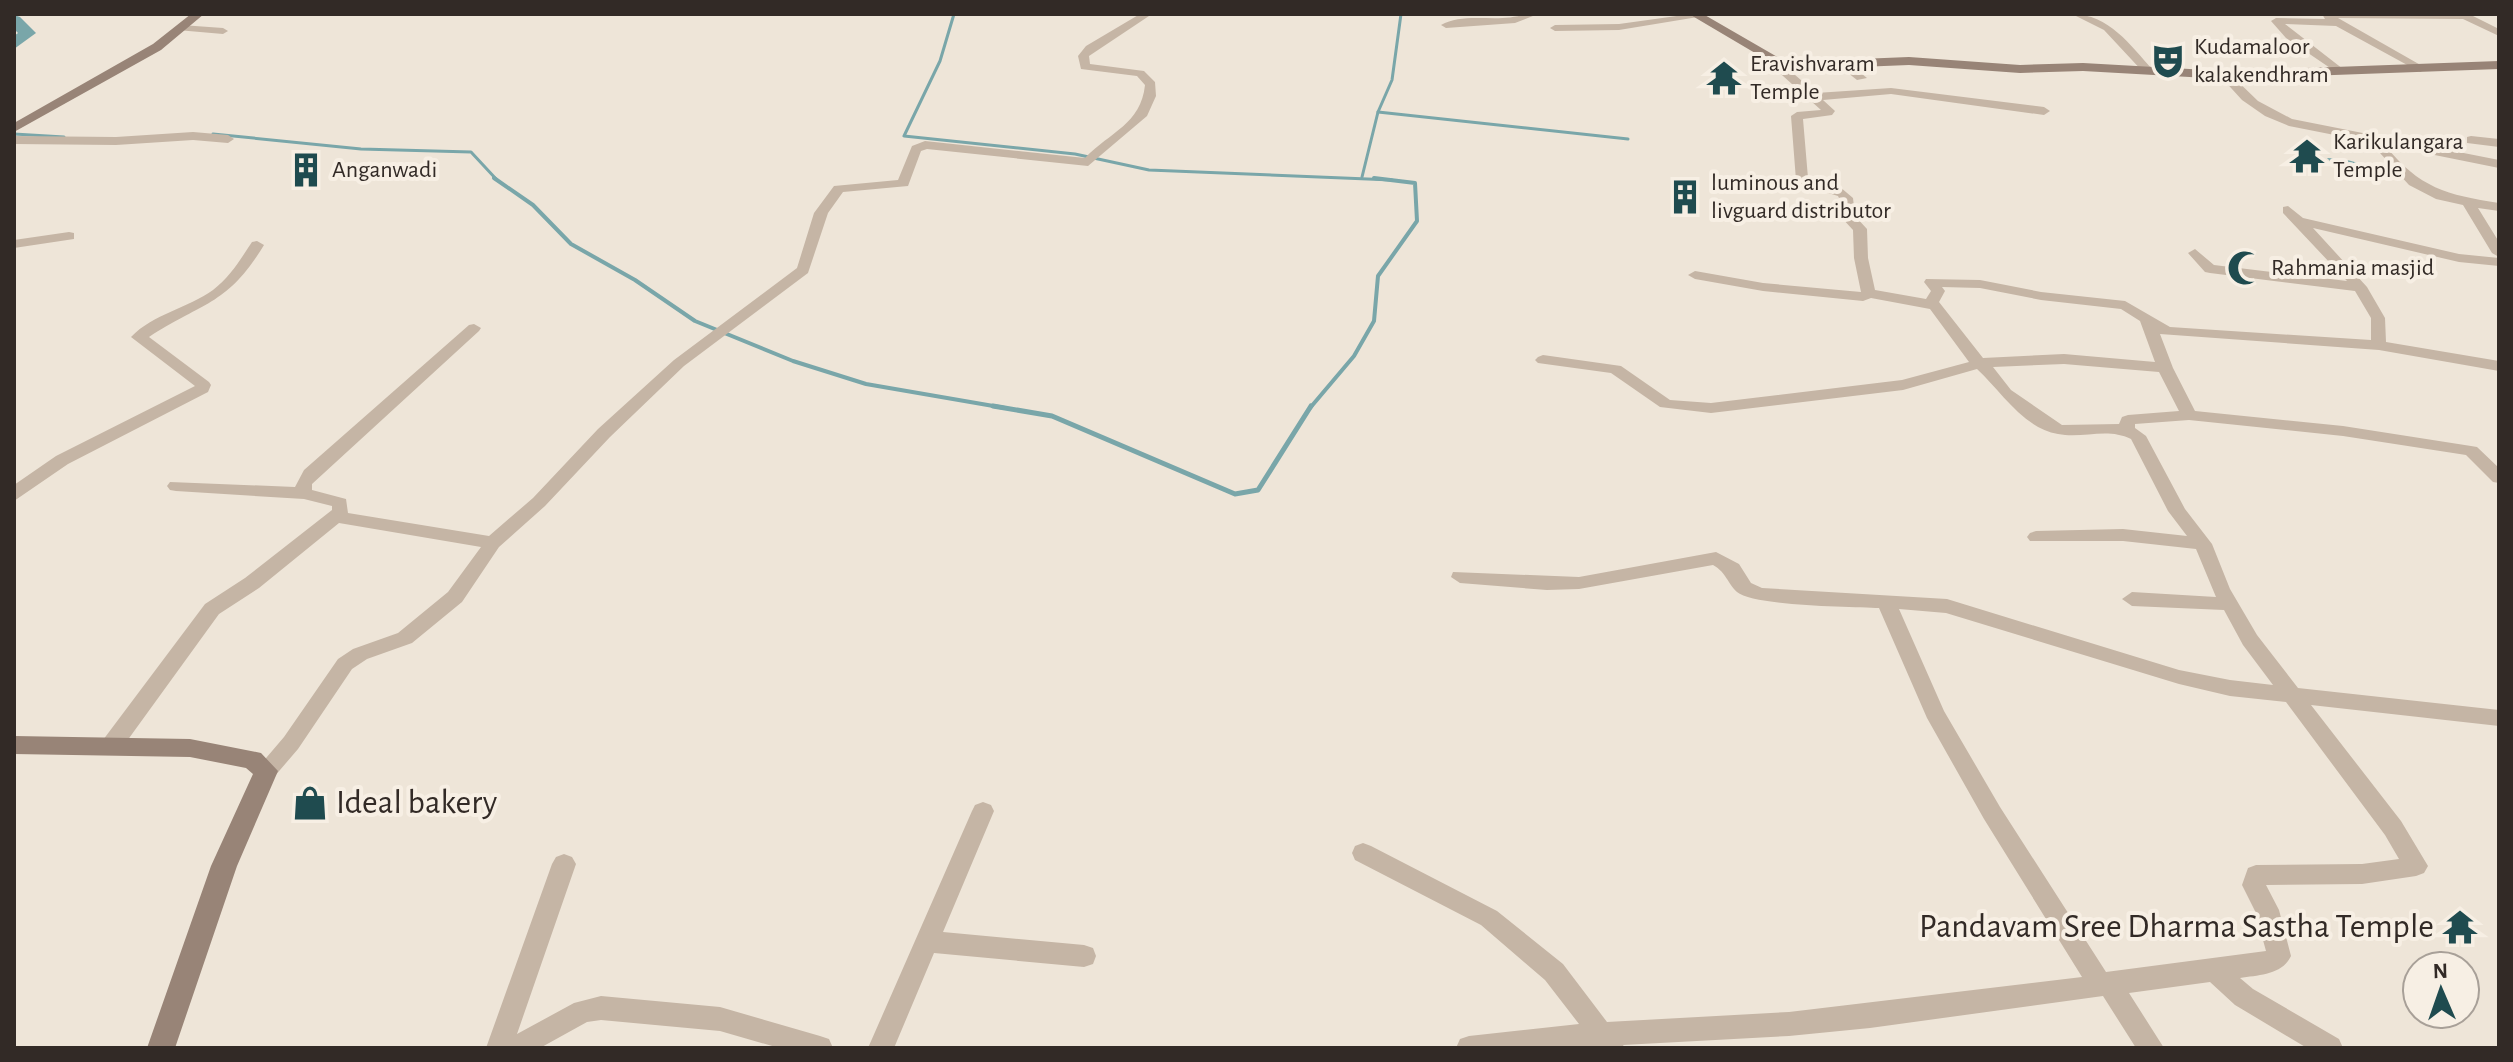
<svg xmlns="http://www.w3.org/2000/svg" width="2513" height="1062" font-family="'Alegreya Sans',sans-serif">
	<rect width="100%" height="100%" fill="#eee5d8"/>
	<path fill="#79a6a9" d="M2327,158C2349,159 2367,163 2383,179L2344,175Z"/>
	<g fill="none" stroke-linecap="round" stroke-linejoin="round">
		<g stroke="#79a6a9" stroke-width="3">
			<path d="M954,14L940,61L904,136L1075,154L1149,170L1392,180"/>
			<path d="M1378,112L1628,139"/>
			<path d="M14,134L64,137"/>
			<path d="M213,134L361,149L471,152L497,180"/>
			<path d="M1362,177L1378,112L1392,80L1401,14"/>
		</g>
		<g stroke="#79a6a9" stroke-width="4">
			<path d="M494,178L533,205L571,244L635,280L695,321L793,361L866,384L1005,408"/>
			<path d="M1310,408L1354,356L1374,321L1378,276L1417,221L1415,183L1374,178"/>
		</g>
		<path stroke="#79a6a9" stroke-width="5" d="M993,406L1052,416L1235,494L1258,490L1311,406"/>
		<path fill="#79a6a9" fill-rule="evenodd" d="M14,15L20,17L36,33L14,49V36L18,33L14,29Z"/>
		<g fill="#c5b5a5" fill-rule="evenodd">
			<path d="M1140,14H1152L1089,56L1090,64L1144,71L1155,82L1156,96L1147,116L1088,166L927,149L921,151L908,186L843,192L828,213L808,273L684,366L610,437L545,506L499,547L462,602L412,643L367,659L352,669L298,749L274,777L266,780L258,777L255,771L284,737L338,659L353,649L398,633L448,592L481,547L339,523L259,588L219,614L119,752L111,754L103,752L100,746L103,740L205,604L245,578L332,510V506L304,499L176,491L170,490L167,486L170,482L295,487L304,470L469,325L474,324L481,328L479,331L312,484V490L346,499L348,513L489,536L533,498L598,429L674,360L797,268L814,213L834,186L898,180L912,146L925,141L1085,158C1110,132 1141,124 1145,85L1137,76L1081,69L1078,56L1086,46Z"/>
			<path d="M1525,14H1538L1515,23L1446,28L1441,25C1465,11 1498,24 1525,14Z"/>
			<path d="M1691,14L1704,16L1619,30L1555,31L1550,28L1555,25L1619,24Z"/>
			<path d="M2072,14C2109,14 2130,45 2153,70V74H2145L2104,30Z"/>
			<path d="M2322,14H2469L2499,29V36L2463,19L2338,18L2424,67L2426,69L2420,72L2336,26L2285,24L2343,69L2345,71L2339,74L2286,38L2271,21L2276,18L2325,19Z"/>
			<path d="M181,25L223,28L228,31L223,34L177,30L176,28Z"/>
			<path d="M1838,61H1846L1867,78L1857,80L1838,65Z"/>
			<path d="M1772,62H1780L1816,93L1891,88L2044,107L2050,111L2044,115L1891,94L1823,100L1835,111L1832,115L1803,119L1808,178L1840,187L1853,198L1855,216L1867,229L1868,258L1875,290L1926,299L1931,291L1924,282L1926,279L1980,280L2041,292L2125,301L2170,327L2371,340V318L2355,291L2210,273L2205,272L2188,253L2195,249L2214,265L2347,281L2283,213V207L2288,206L2303,218L2459,254L2499,258V266L2459,262L2313,228L2367,287L2385,318L2386,342L2499,361V371L2379,350L2160,334L2173,368L2195,411L2343,426L2471,446L2477,447L2499,468V483L2493,482L2466,455L2343,436L2189,420L2135,424V428L2146,436L2185,509L2212,544L2230,589L2257,635L2298,688L2499,710V726L2311,705L2401,821L2428,866L2424,873L2416,876L2362,884L2266,885L2279,910L2291,956C2282,975 2259,975 2240,978L2253,989L2339,1039L2343,1048H2307L2235,1005L2210,982L2129,993L2164,1048H2136L2103,996L1870,1028L1789,1036L1623,1045L1625,1048H1456L1460,1039L1469,1036L1579,1024L1545,980L1481,925L1355,860L1352,853L1355,846L1363,843L1371,846L1497,911L1563,964L1607,1022L1789,1012L2082,977L1984,819L1927,718L1879,608C1853,607 1753,606 1737,592C1727,583 1727,573 1713,565L1579,589L1547,590L1460,583L1451,577L1453,572L1579,577L1716,552L1739,564L1751,583L1762,588L1947,599L2179,670L2230,680L2273,685L2243,645L2224,610L2132,606L2122,599L2132,592L2216,597L2196,549L2123,541H2030L2027,537L2030,533L2036,531L2123,529L2187,536L2168,511L2131,439C2107,427 2083,439 2058,434C2023,428 2001,391 1977,369L1903,390L1711,413L1660,407L1611,373L1538,363L1535,360L1538,357L1543,355L1621,366L1670,400L1711,403L1902,380L1969,362L1930,309L1871,298L1863,301L1763,291L1695,279L1688,275L1695,271L1763,283L1861,292L1854,258L1853,230L1841,217L1843,206L1838,196L1809,187L1757,189L1751,185L1757,181L1796,180L1791,116L1797,112L1821,110L1772,66ZM1942,287L1980,288L2041,300L2121,309L2140,321L2155,362L2064,354L1983,358L1939,302L1945,291ZM2064,364L2159,372L2179,411L2128,415L2122,417L2119,424L2062,425L2011,390L1993,367ZM1899,609L1946,613L2179,684L2230,696L2286,702L2385,835L2399,859L2362,864L2256,865L2248,868L2242,885L2255,911L2266,951L2106,972L2000,807L1944,711Z"/>
			<path d="M2221,73H2229L2258,101L2292,119L2499,160V168L2385,145C2419,188 2447,195 2499,203V211L2478,208L2499,242V257L2492,253L2463,205L2436,199L2409,185L2370,142L2289,126L2265,116L2242,100L2221,77Z"/>
			<path d="M193,132L228,135L234,139L228,143L193,140L116,145L14,144V136L116,137Z"/>
			<path d="M2471,136L2499,139V147L2467,143V137Z"/>
			<path d="M69,232L74,233V239L14,248V240Z"/>
			<path d="M257,241L264,245C227,306 202,302 149,337L209,382L211,385L208,392L68,464L14,501V485L56,456L195,386L131,337C153,314 188,308 213,290C230,277 240,260 252,242Z"/>
			<path d="M983,802L991,805L994,811L943,932L1084,945L1093,948L1096,956L1093,964L1084,967L934,953L894,1048H868L972,811L975,805Z"/>
			<path d="M564,854L572,857L576,864L517,1034L574,1003L601,996L720,1007L820,1036L829,1039L833,1048H779L720,1031L601,1020L587,1022L540,1048H486L552,864L556,857Z"/>
		</g>
		<g fill="#988477" fill-rule="evenodd">
			<path d="M191,14H204L161,50L14,132V123L153,44Z"/>
			<path d="M1689,14H1703L1786,62L1909,57L2020,65L2083,63L2225,71L2499,61V69L2225,79L2083,71L2020,73L1909,65L1784,70Z"/>
			<path d="M14,736L190,739L261,753L278,771L237,866L175,1048H147L211,866L253,774L246,768L190,757L14,754Z"/>
		</g>
	</g>
	<defs>
		<g id="theatre-bare" transform="scale(2.76)"><path d="M-5-5.5Q0-4 5-5.5V0Q5 5 0 6Q-5 5-5 0ZM-3.3-2.5H-1v1.5H-3.3ZM1-2.5H3.3v1.5H1ZM-2.8 1Q0 5.5 2.8 1Z" fill="#1f4b4f" stroke="#f7efe4" stroke-width="2.5" paint-order="stroke"/></g>
		<g id="temple-bare" transform="scale(2.76)"><path d="M0-6L5-2H3V0L6.5 2.5H4V6H1.5V3h-3V6H-4V2.5H-6.5L-3 0V-2H-5Z" fill="#1f4b4f" stroke="#f7efe4" stroke-width="2.5" paint-order="stroke"/></g>
		<g id="building-bare" transform="scale(2.76)"><path d="M-4-6H4V6H1V3H-1V6H-4ZM-2.5-4.3h1.7v1.8h-1.7ZM.8-4.3h1.7v1.8H.8ZM-2.5-1h1.7V.8h-1.7ZM.8-1h1.7V.8H.8Z" fill="#1f4b4f" stroke="#f7efe4" stroke-width="2.5" paint-order="stroke"/></g>
		<g id="mosque-bare" transform="scale(2.76)"><path d="M3.5-4.9A6 6 0 1 0 3.5 4.9A5 5 0 1 1 3.5-4.9Z" fill="#1f4b4f" stroke="#f7efe4" stroke-width="2.5" paint-order="stroke"/></g>
		<g id="shop-bare" transform="scale(2.76)"><path d="M-5-2.5h2.3a2.7 3.5 0 0 1 5.4 0H5L5.5 6h-11ZM-1.5-2.5h3a1.5 2.3 0 0 0-3 0Z" fill="#1f4b4f" stroke="#f7efe4" stroke-width="2.5" paint-order="stroke"/></g>
	</defs>
	<g fill-rule="evenodd">
		<use href="#theatre-bare" x="2168" y="61"/>
		<use href="#temple-bare" x="1724" y="78"/>
		<use href="#temple-bare" x="2307" y="156"/>
		<use href="#building-bare" x="306" y="170"/>
		<use href="#building-bare" x="1685" y="197"/>
		<use href="#mosque-bare" x="2245" y="268"/>
		<use href="#shop-bare" x="310" y="803"/>
		<use href="#temple-bare" x="2460" y="927"/>
	</g>
	<g text-anchor="middle" dominant-baseline="central" stroke-width="8" stroke-linejoin="round" paint-order="stroke">
		<g font-size="24" fill="#322a26" stroke="#f7efe4" text-anchor="start">
			<text x="2194" y="47">Kudamaloor<tspan x="2194" dy="28">kalakendhram</tspan></text>
			<text x="1750" y="64">Eravishvaram<tspan x="1750" dy="28">Temple</tspan></text>
			<text x="2333" y="142">Karikulangara<tspan x="2333" dy="28">Temple</tspan></text>
			<text x="332" y="170">Anganwadi</text>
			<text x="1711" y="183">luminous and<tspan x="1711" dy="28">livguard distributor</tspan></text>
			<text x="2271" y="268">Rahmania masjid</text>
		</g>
		<g font-size="34" fill="#322a26" stroke="#f7efe4" text-anchor="start">
			<text x="336" y="803">Ideal bakery</text>
			<text x="2434" y="927" text-anchor="end">Pandavam Sree Dharma Sastha Temple</text>
		</g>
	</g>
	<rect width="2513" height="1062" fill="none" stroke="#322a26" stroke-width="32"/>
	<g transform="translate(2441 990) rotate(358)"><circle r="38" fill="#f7efe4" stroke="#a8a098" stroke-width="2"/>
	<path d="M0-6L14 30L0 20L-14 30Z" fill="#1f4b4f"/>
	<text y="-12" font-size="22" font-weight="bold" text-anchor="middle" fill="#322a26">N</text>
	</g>
</svg>
